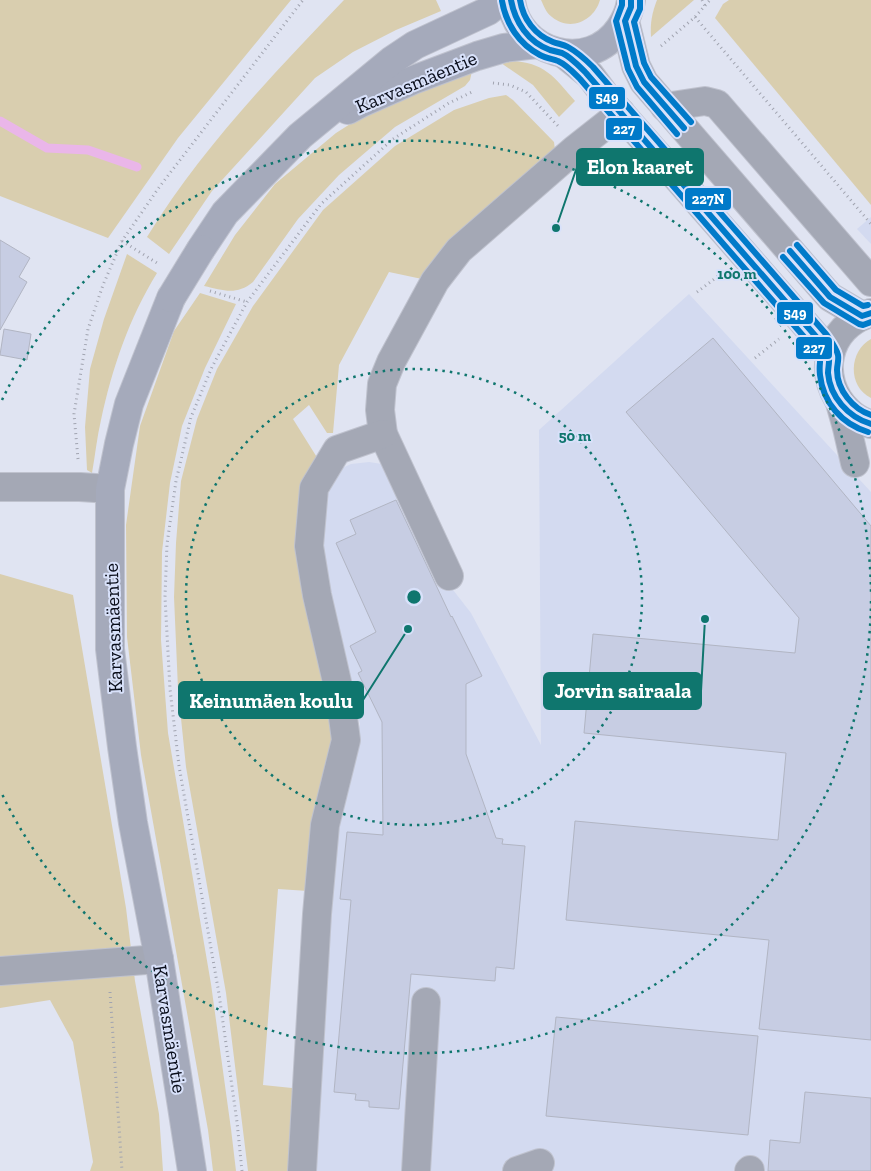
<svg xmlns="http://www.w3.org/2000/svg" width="871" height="1171" font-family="'Zilla Slab',serif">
	<rect width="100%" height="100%" fill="#e0e4f2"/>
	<g fill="#d3daf0">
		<path d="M871,217V244L857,229Z"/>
		<path d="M689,294L871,492V1171H311L336,824L360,724L316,554L318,504L338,470L351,464L369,462L382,464L443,577L471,613L541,745L539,430Z"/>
	</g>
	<g fill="#d9ceaf">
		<path d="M0,0H291L178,138L108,238L0,196Z"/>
		<path d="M344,0H436L441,11L396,30L353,52L315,78L212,191L169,254L147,237C201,149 273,74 344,0Z"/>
		<path d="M541,0H600C594,21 570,32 552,17C546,13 544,6 541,0Z"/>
		<path d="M657,0H694L651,37C650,23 652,13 657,0Z"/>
		<path d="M729,0H871V205L715,18L723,4Z"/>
		<path d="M510,61C545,62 554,77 575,101L559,117L533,85L501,63Z"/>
		<path d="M472,71L470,80L465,86L395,127L339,175L298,219L253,282C236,296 223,290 204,286L235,235L275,184L336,133L399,93Z"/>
		<path d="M506,95L513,100L554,142L555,150L422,279L389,272L339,365L333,433H327L309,405L293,419L318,459L306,483L335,741L308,891L278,889L263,1085L292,1088L291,1171H248L226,993L186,767L178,689L174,597L176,543L181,481L197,419L217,369L253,306L323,210L395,146L454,110L489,98Z"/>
		<path d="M127,254L157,273C129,318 112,369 101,420C97,437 95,456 92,473L87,470L85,427L90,369L104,319Z"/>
		<path d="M200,293L236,304L205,368L182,426L170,483L162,552L161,640L168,733L211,984L231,1129L236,1171H213L208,1130L141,755L127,637L126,525L140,426L174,331Z"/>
		<path d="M871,339V398C847,386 849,351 871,339Z"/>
		<path d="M0,574L73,595L126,908L135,981L159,1114L163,1171H90L93,1162L73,1042L50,1000L0,1008Z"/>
	</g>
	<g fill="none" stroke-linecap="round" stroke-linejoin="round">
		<path stroke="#eab6e9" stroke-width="9" d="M0,121L47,148L88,150L137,167"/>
	</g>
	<g fill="#c7cde3" stroke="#b1b5c3">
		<path d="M0,240L30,258L19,277L27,282L0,330Z"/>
		<path d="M4,329L31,334L27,360L0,355Z"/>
		<path d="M713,338L871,526V1040L759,1029L769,940L566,920L575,821L778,840L786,753L584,733L593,634L795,653L799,618L626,412Z"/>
		<path d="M396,500L451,617L452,616L482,676L466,684V754L496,838L503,839L502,844L525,846L514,969L496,967L495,981L411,974L399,1109L369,1107V1101L355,1100L356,1094L334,1092L351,900L340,899L347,832L383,835L382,722L358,673L362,671L350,646L376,632L336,543L356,534L350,520Z"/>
		<path d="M556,1017L758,1036L748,1135L546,1116Z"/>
		<path d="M805,1092L871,1098V1171H768L770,1140L800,1143Z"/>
	</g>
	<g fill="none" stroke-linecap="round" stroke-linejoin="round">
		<g stroke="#bfc2ce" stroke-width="30">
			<g id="minor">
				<path d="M625,21L636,66L644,82L830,297L862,316"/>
				<path d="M564,54L590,75L604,94L819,340L830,354"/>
				<path d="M665,107L705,101L717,104L871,282"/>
				<path d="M871,313C826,326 815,379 848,411C854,417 862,422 871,424"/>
				<path d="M840,403L847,428L855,463"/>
				<path d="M0,487H80L110,489"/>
				<path d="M449,576L383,434L380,410L382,384L391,362L435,281L459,250L574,150L621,113"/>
				<path d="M0,971L159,959"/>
				<path d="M302,1171L317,914L325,825L346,740L340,695L317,595L309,546L314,488L337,450L383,434"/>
				<path d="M416,1171L426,1002"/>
				<path d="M517,1171L540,1163"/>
				<path d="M749,1171L750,1170"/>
			</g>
		</g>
		<g stroke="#bfc2ce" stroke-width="30">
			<g id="major">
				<path d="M511,0C517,54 589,74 620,28C626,19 630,11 631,0"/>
				<path d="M348,110L361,103L413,80L477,56L504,48L537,44"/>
				<path d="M201,249L225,213L300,136L391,61L415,45L488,11L502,0"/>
				<path d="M171,298L129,404L119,444L110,489V649L122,747L133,823L159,959L192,1171"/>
			</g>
		</g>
		<g stroke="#a1a4b0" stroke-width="3" stroke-dasharray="1 4" stroke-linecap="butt">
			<path d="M702,0L705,6"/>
			<path d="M695,17L871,224"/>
			<path d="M661,46L695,17L710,0"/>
			<path d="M493,83L510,85L526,92L558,126"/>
			<path d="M122,241L157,263"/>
			<path d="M210,291L247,302"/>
			<path d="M697,292L721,274"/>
			<path d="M755,358L779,339"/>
			<path d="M78,459L74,414L88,329L103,285L122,241L160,186L303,0"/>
			<path d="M110,992L122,1171"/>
			<path d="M242,1171L237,1122L219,994L179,766L170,689L165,597L167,544L176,481L191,417L212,367L247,302L321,204L393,139L449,103L472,92"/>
		</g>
		<use href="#minor" stroke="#a4a8b5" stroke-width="28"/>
		<use href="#major" stroke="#a5aabb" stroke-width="28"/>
		<g stroke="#bfc2ce" stroke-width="30" stroke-linecap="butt">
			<path id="major-bridge" d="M171,298L201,249"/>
		</g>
		<use href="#major-bridge" stroke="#a5aabb" stroke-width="28"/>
		<g stroke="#d8e1fa" stroke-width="10">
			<g id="bus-1">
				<path d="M511,0C515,22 528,42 550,50C554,51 558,52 562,53C571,57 579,66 586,73L819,340C824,346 830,352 829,361C829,365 828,369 828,373C830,397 848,417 871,424"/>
				<path d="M631,0V7L625,21L636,66L644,82L684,128"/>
				<path d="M790,251L830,297L862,316L871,313"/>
			</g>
		</g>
		<g stroke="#d8e1fa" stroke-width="10">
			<g id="bus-2">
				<path d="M622,0V5L616,21L628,69L637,87L677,134"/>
				<path d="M502,1C506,24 519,44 540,55C546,58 552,59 558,61C567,65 574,73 580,79L812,346C825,361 818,358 820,375C823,403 842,424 868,432"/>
				<path d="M783,257L824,303L859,324L863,325L871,322"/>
			</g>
		</g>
		<g stroke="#d8e1fa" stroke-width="10">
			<g id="bus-3">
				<path d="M520,0C523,19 535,35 553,42C558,44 563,44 568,47C577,52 585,59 593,67L826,334C830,340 836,347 838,355C839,360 837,365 837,370C837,390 853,409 871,415"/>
				<path d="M640,0V9L634,22L644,63L651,77L691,122"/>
				<path d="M797,245L836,290L863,306L868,305"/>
			</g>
		</g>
		<use href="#bus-1" stroke="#007ac9" stroke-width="6"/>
		<use href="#bus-2" stroke="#007ac9" stroke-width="6"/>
		<use href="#bus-3" stroke="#007ac9" stroke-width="6"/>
	</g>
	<g fill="none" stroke="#0f766e" stroke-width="2.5" stroke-dasharray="2.5 5">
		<circle cx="414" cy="597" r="228"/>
		<path d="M871 601A457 457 0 0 1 2 794M2 400A457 457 0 0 1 871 593"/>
	</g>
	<g text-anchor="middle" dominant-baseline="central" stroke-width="4" stroke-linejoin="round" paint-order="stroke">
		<g font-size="20" fill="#090d1a" stroke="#d8e1fa">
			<text transform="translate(416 82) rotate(-23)">Karvasmäentie</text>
			<text transform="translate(113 628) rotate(-92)">Karvasmäentie</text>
			<text transform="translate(170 1029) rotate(81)">Karvasmäentie</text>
		</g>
	</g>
	<circle cx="414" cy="597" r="8" fill="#0f766e" stroke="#d8e1fa" stroke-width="2.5"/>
	<g font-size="15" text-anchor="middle" font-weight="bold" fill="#0f766e" stroke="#d8e1fa" stroke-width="4" stroke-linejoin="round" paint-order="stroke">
		<text x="737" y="279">100 m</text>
		<text x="575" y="441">50 m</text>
	</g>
	<path fill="none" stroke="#0f766e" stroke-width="2" d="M556 228L577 167M705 619L701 691M408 629L363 700"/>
	<g fill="#0f766e" stroke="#d8e1fa" stroke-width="2">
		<circle cx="556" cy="228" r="5"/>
		<circle cx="705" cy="619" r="5"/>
		<circle cx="408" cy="629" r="5"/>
	</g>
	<g fill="#0f766e" stroke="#0f766e" stroke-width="2">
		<rect x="577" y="149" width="126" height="36" rx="5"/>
		<rect x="544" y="673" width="157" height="36" rx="5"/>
		<rect x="179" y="682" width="184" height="36" rx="5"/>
	</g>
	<g font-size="21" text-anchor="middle" font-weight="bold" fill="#fff">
		<text x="640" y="174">Elon kaaret</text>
		<text x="623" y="698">Jorvin sairaala</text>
		<text x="271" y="708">Keinumäen koulu</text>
	</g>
	<g stroke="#d8e1fa" stroke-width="2">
		<rect x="588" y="86" width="38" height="24" rx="5" fill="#007ac9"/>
		<rect x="605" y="117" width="38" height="24" rx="5" fill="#007ac9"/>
		<rect x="684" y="187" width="48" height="24" rx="5" fill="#007ac9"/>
		<rect x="776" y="301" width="38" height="24" rx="5" fill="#007ac9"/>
		<rect x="795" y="336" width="38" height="24" rx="5" fill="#007ac9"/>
	</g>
	<g font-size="14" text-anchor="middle" font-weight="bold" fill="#fff">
		<text x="607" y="102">549</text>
		<text x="624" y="134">227</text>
		<text x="708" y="204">227N</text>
		<text x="795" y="318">549</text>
		<text x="814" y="353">227</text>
	</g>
</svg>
